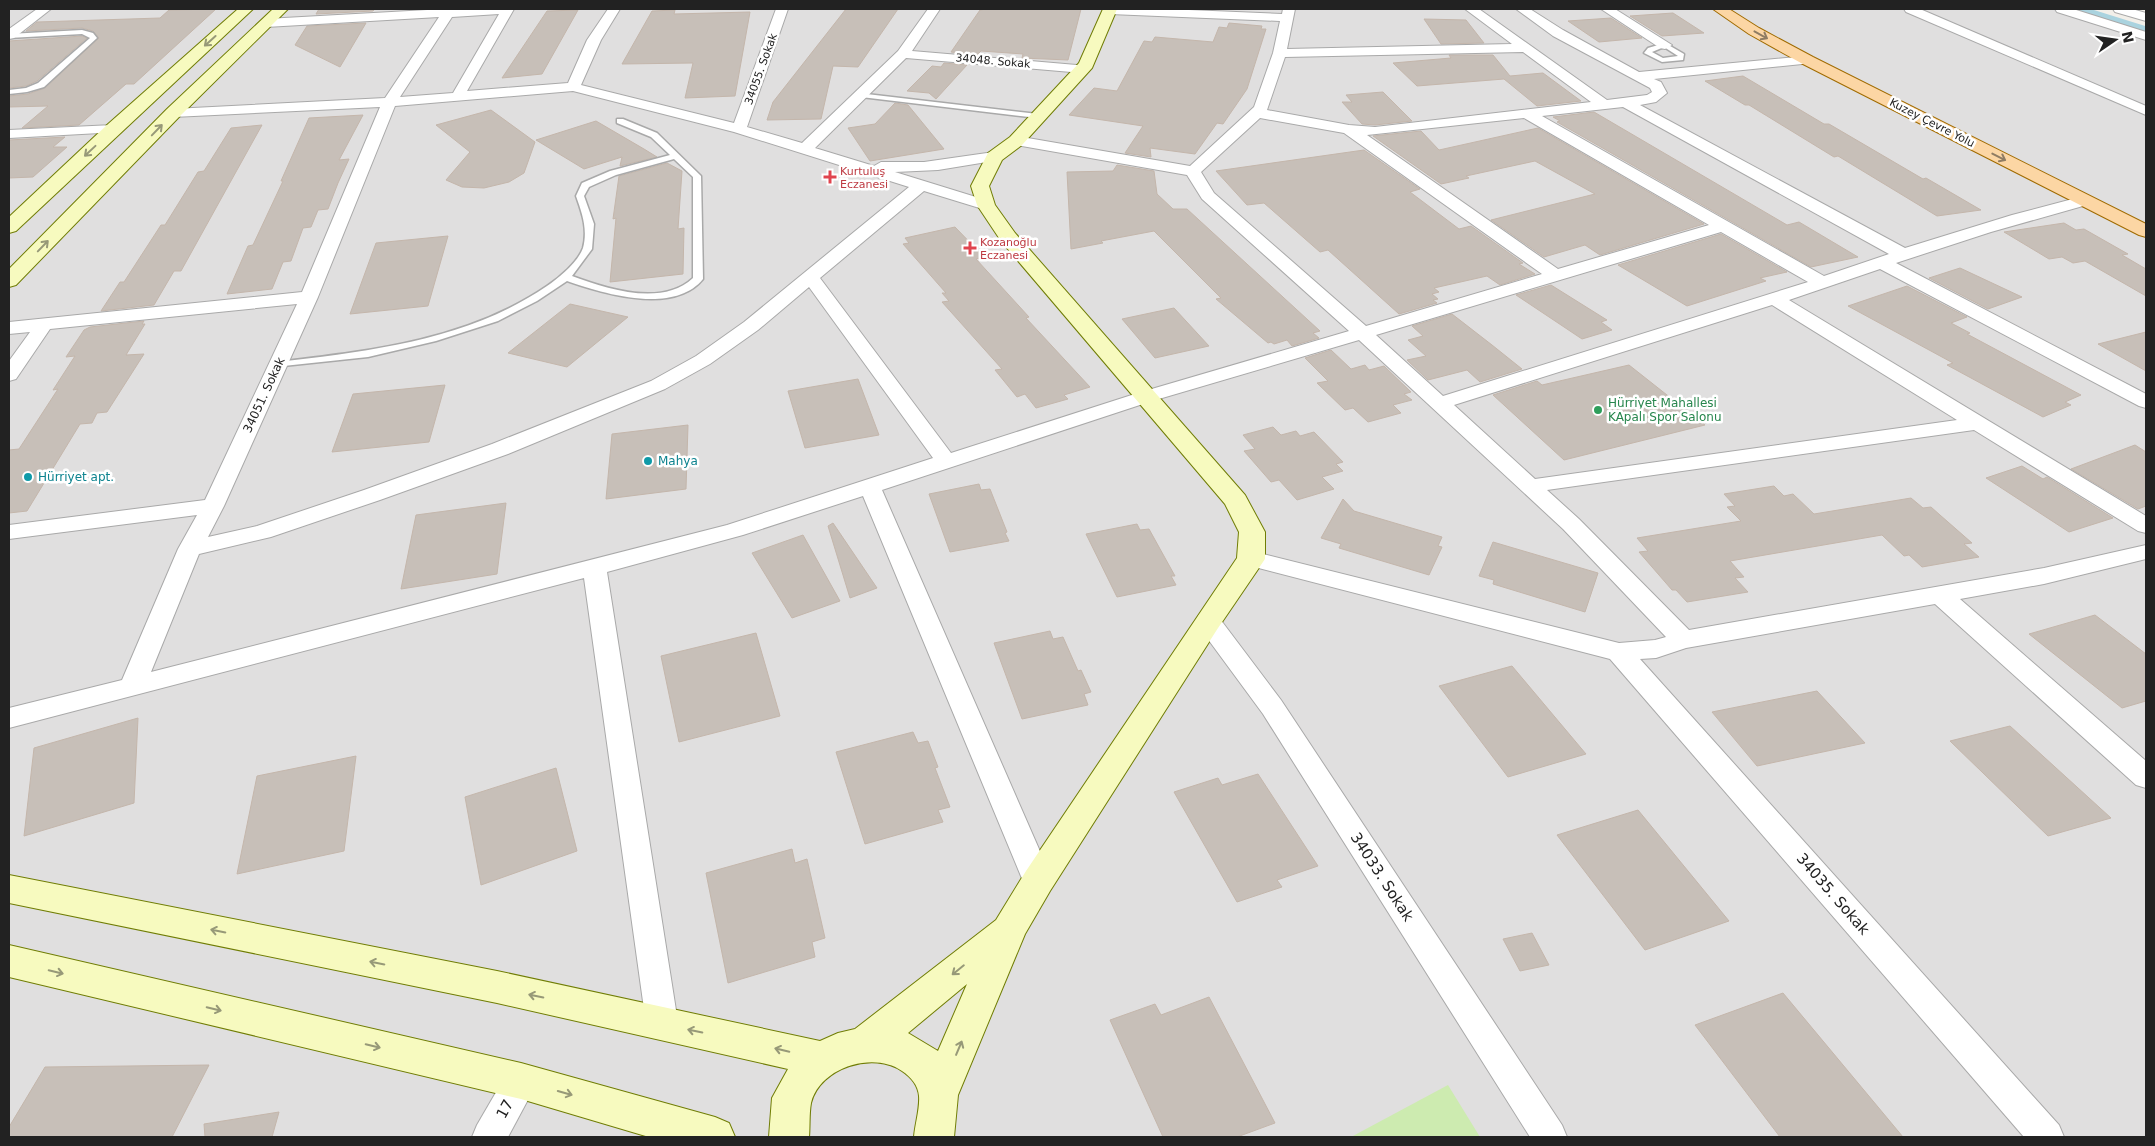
<svg xmlns="http://www.w3.org/2000/svg" width="2155" height="1146" font-family="'DejaVu Sans',sans-serif">
	<rect width="100%" height="100%" fill="#f2efe9"/>
	<path fill="#e0dfdf" d="M9,9H2083L2146,34V1137H9Z"/>
	<path fill="#cdebb0" d="M1448,1085L1480,1137H1351Z"/>
	<g fill="none" stroke-linecap="round" stroke-linejoin="round">
		<path stroke="#aad3df" stroke-width="5" d="M2082,9L2146,29"/>
	</g>
	<g fill="#c7bfb8" stroke="#c4b6ab">
		<path d="M216,9L134,84H126L79,125L22,128L48,106L9,107V96L28,94L45,88L99,38L93,31L82,28L26,31L37,22L160,18L169,10Z"/>
		<path d="M319,9H375L373,11L316,14Z"/>
		<path d="M846,9H898L858,67L833,66L821,119L767,120L773,102Z"/>
		<path d="M986,9H1081L1068,60L1022,58L1023,54L981,51L977,55L951,52L980,10Z"/>
		<path d="M578,10L542,74L502,78L547,11Z"/>
		<path d="M675,10L674,14L750,12L735,96L685,98L693,63L622,64L652,11Z"/>
		<path d="M1673,13L1704,33L1662,36L1630,16Z"/>
		<path d="M1611,18L1642,38L1599,42L1568,21Z"/>
		<path d="M1424,19L1466,20L1484,43L1441,44Z"/>
		<path d="M366,23L340,67L295,45L307,26Z"/>
		<path d="M1229,23L1262,26L1261,29H1266L1247,89L1223,124L1217,123L1195,154L1150,148L1151,157L1125,153L1143,126L1069,115L1094,88L1117,91L1144,41L1152,42L1155,37L1213,42L1219,27L1227,28Z"/>
		<path d="M82,36L87,38L37,81L26,86L9,88V41Z"/>
		<path d="M1449,55H1493L1510,76L1543,73L1581,101L1537,106L1504,79L1417,86L1393,63L1451,58Z"/>
		<path d="M944,63L967,65L936,99L929,93L907,91L932,66L941,67Z"/>
		<path d="M1743,76L1824,124H1829L1923,179L1926,178L1981,210L1937,216L1838,156L1834,157L1749,105H1745L1705,81Z"/>
		<path d="M1383,92L1412,121L1375,125L1362,124L1342,102H1352L1346,95Z"/>
		<path d="M895,103L908,105L944,149L870,161L848,128L875,124Z"/>
		<path d="M491,110L535,142L524,173L509,182L484,188L462,187L446,180L470,152L436,125Z"/>
		<path d="M1594,112L1787,225L1799,222L1858,257L1811,267L1557,122L1560,121L1553,117Z"/>
		<path d="M363,115L339,160L349,159L338,183L328,209L318,210L311,227L303,228L291,261L283,262L272,289L227,294L248,246L253,245L283,181H281L309,118Z"/>
		<path d="M596,121L644,149L657,157L620,166L622,157L584,169L536,140Z"/>
		<path d="M262,125L181,271H174L154,305L101,311L120,282H124L161,225H165L198,172L204,171L231,128Z"/>
		<path d="M1538,128L1704,224L1600,255L1585,245L1544,257L1491,220L1595,194L1535,161L1466,176L1469,178L1441,184L1373,136L1421,131L1439,150Z"/>
		<path d="M65,137L53,147H67L33,177L9,178V140Z"/>
		<path d="M1364,150L1420,189L1410,192L1459,229L1471,226L1523,263L1519,264L1535,274L1500,285L1487,276L1434,288L1439,292L1432,294L1438,299L1433,300L1437,303L1399,314L1328,250L1320,252L1264,203L1247,205L1216,171Z"/>
		<path d="M667,163L682,171L678,229L684,228L683,274L610,282L616,218L613,219L619,176Z"/>
		<path d="M1117,165L1154,171L1157,194L1173,209H1187L1320,331L1313,333L1319,338L1292,346L1287,340L1274,344L1271,342L1268,343L1216,299L1221,298L1154,231L1101,241L1103,243L1071,249L1067,172L1113,171Z"/>
		<path d="M2064,223L2076,230L2084,229L2128,254L2122,255L2146,269V296L2085,261L2073,263L2062,257L2049,259L2004,232Z"/>
		<path d="M955,227L984,257L976,259L1029,317L1026,318L1090,387L1064,395L1068,399L1036,408L1025,394L1017,397L995,370L1002,369L942,302L949,301L942,293H946L903,244L909,243L905,238Z"/>
		<path d="M1721,234L1787,272L1760,278L1766,281L1687,306L1618,265Z"/>
		<path d="M448,236L428,306L350,314L376,243Z"/>
		<path d="M1960,268L2022,297L1988,309L1929,278Z"/>
		<path d="M1551,285L1607,320L1601,322L1612,330L1582,339L1516,295Z"/>
		<path d="M1907,286L1967,317L1951,323L1970,333L1967,334L2081,395L2065,402L2071,405L2043,417L1947,365L1953,363L1848,306Z"/>
		<path d="M570,304L628,317L567,367L508,353Z"/>
		<path d="M1174,308L1209,346L1155,358L1122,319Z"/>
		<path d="M1452,314L1492,345L1522,369L1480,382L1467,370L1428,380L1407,360L1426,356L1408,340L1423,336L1412,326Z"/>
		<path d="M144,321L142,324H145L126,355L144,354L107,412L97,413L92,423L80,424L27,511L9,513V450L19,449L58,389L53,390L75,356L66,357L84,330L90,327Z"/>
		<path d="M2146,332V371L2098,344Z"/>
		<path d="M1331,350L1351,369L1365,365L1369,370L1384,366L1411,392L1404,394L1412,400L1393,405L1401,413L1368,422L1353,408L1345,410L1317,383L1328,381L1305,358Z"/>
		<path d="M1629,365L1705,425L1564,460L1493,395L1537,381L1542,385Z"/>
		<path d="M858,379L879,435L805,448L788,391Z"/>
		<path d="M445,385L429,442L332,452L353,394Z"/>
		<path d="M688,425L686,489L606,499L612,434Z"/>
		<path d="M1273,427L1281,435L1296,431L1300,436L1314,432L1343,462L1336,464L1343,471L1322,477L1334,489L1297,500L1279,480L1271,482L1244,451L1255,449L1243,435Z"/>
		<path d="M2135,445L2146,452V506L2138,509L2071,469Z"/>
		<path d="M2022,466L2043,479L2047,477L2113,518L2069,532L1986,478Z"/>
		<path d="M979,484L981,490L990,489L1007,532L1005,533L1009,541L950,552L929,494Z"/>
		<path d="M1774,486L1784,496L1793,494L1814,514L1911,498L1923,508L1931,507L1940,515L1972,543L1964,544L1979,557L1922,567L1909,555L1904,556L1882,535L1730,561L1744,577L1735,578L1748,592L1687,602L1676,590H1672L1639,552L1648,551L1637,538L1741,521L1727,507L1735,506L1724,494Z"/>
		<path d="M1343,499L1354,511L1442,537L1438,546L1442,547L1429,575L1339,548L1341,544L1321,538Z"/>
		<path d="M506,503L497,574L401,589L416,515Z"/>
		<path d="M833,523L877,588L850,598L828,526Z"/>
		<path d="M1137,524L1140,530L1149,529L1175,576H1171L1176,585L1117,597L1086,534Z"/>
		<path d="M803,535L840,601L792,618L752,553Z"/>
		<path d="M1493,542L1598,573L1585,612L1493,584L1494,580L1479,576Z"/>
		<path d="M2095,615L2146,654V701L2122,708L2029,634Z"/>
		<path d="M1050,631L1053,639L1063,637L1078,671L1081,670L1091,692L1084,694L1088,705L1022,719L994,643Z"/>
		<path d="M756,633L780,716L679,742L661,656Z"/>
		<path d="M1512,666L1586,754L1508,777L1439,686Z"/>
		<path d="M1817,691L1865,743L1757,766L1712,712Z"/>
		<path d="M138,718L134,803L24,836L34,748Z"/>
		<path d="M2010,726L2111,818L2048,836L1950,741Z"/>
		<path d="M913,732L918,743L928,741L938,767L935,768L950,807L938,810L943,822L865,844L836,752Z"/>
		<path d="M356,756L344,851L237,874L257,776Z"/>
		<path d="M556,768L577,851L481,885L465,797Z"/>
		<path d="M1258,774L1318,866L1277,880L1282,887L1237,902L1174,792L1218,778L1222,785Z"/>
		<path d="M1638,810L1729,921L1645,950L1557,835Z"/>
		<path d="M792,849L795,863L807,859L825,938L812,942L815,957L728,983L706,873Z"/>
		<path d="M1532,933L1549,965L1520,971L1503,939Z"/>
		<path d="M1783,993L1903,1137H1780L1695,1025Z"/>
		<path d="M1209,997L1275,1123L1237,1137H1163L1110,1020L1155,1004L1161,1015Z"/>
		<path d="M209,1065L172,1137H9V1127L45,1067Z"/>
		<path d="M279,1112L272,1137H205L204,1124Z"/>
	</g>
	<g fill="none" stroke-linecap="round" stroke-linejoin="round">
		<g stroke="#a9a9a9" stroke-width="3">
			<g id="lane">
				<path d="M82,30L93,33L97,38L44,87L27,92L9,94V90L26,88L38,83L90,38L82,34L9,38V34Z"/>
				<path d="M1665,43L1684,54L1683,60L1662,62L1644,53L1648,48ZM1664,47L1678,56L1663,58L1652,52Z"/>
				<path d="M858,93L1038,114L1042,116L1038,118L861,97L857,95Z"/>
				<path d="M617,119H623L657,133L701,176L703,279C674,315 604,294 567,281L537,301L498,321L436,341L368,357L274,367L273,365L274,363L278,362C370,351 468,340 547,286C559,278 578,262 583,248C588,229 582,213 576,196L582,183L610,171L670,155L651,137L617,123ZM674,159L693,177V278C662,307 607,289 572,276L592,249L594,224L584,196L589,187L616,175Z"/>
			</g>
		</g>
		<g stroke="#a9a9a9" stroke-width="2">
			<g id="street">
				<path d="M37,9H51L14,38L9,39V29Z"/>
				<path d="M445,9H514L467,91L568,83L587,40L608,9H620L601,40L581,85L734,123L776,9H788L747,127L802,143L898,51L928,9H940L912,51L1088,66L1090,69L1083,73L906,58L815,148L874,166L881,162H924L994,152L999,154L1002,157L999,160L938,170L895,172L992,202L994,205L992,208L986,210L924,191L820,278L951,453L1138,393L1349,331L1202,199L1187,175L1011,144L1008,141L1011,138L1016,136L1190,166L1254,107L1273,53L1280,21L1110,14L1106,13L1105,9H1165L1282,14L1283,9H1295L1287,49L1512,44L1465,9H1479L1607,100L1647,95L1652,92L1650,88L1553,36L1516,9H1530L1563,30L1639,72L1807,56L1812,57L1814,60L1812,63L1654,79L1661,82L1667,93L1656,102L1640,105L1905,248L2012,215L2084,196L2090,198L2092,201L2090,204L1991,232L1896,263L2146,394V408L2139,406L1880,269L1789,300L2146,516V533L2138,531L1974,430L1547,490L1579,519L1689,630L2044,568L2146,545V559L2044,584L1960,599L2146,761V788L2136,785L1935,604L1686,648L1656,658L1640,659L2059,1125L2064,1137H2024L1610,659L1243,564L1239,559L1243,554L1251,551L1619,643L1655,640L1666,637L1563,529L1359,340L1152,401L882,490L1053,881L1049,890L1038,893L1027,890L1023,881L863,496L743,535L607,572L678,1023L674,1033L662,1038L650,1033L646,1023L584,578L9,728V708L122,680L178,549L197,515L9,539V525L205,500L297,304L50,329L16,379L9,381V361L30,332L9,334V322L302,292L380,107L173,117L168,116L166,113L168,110L173,109L385,98L439,17L266,27L260,23L266,19ZM499,14L453,93L400,97L452,17ZM1523,52L1591,102L1375,127L1349,125L1267,110L1285,57ZM573,91L734,132L909,187L744,322L696,356L651,381L492,444L364,490L257,526L208,537L224,506L318,297L395,106ZM1623,107L1889,254L1824,276L1542,116ZM1260,118L1344,133L1542,274L1366,326L1214,193L1201,172ZM1524,118L1709,225L1558,269L1367,135ZM1721,232L1808,282L1443,396L1376,335ZM809,287L933,458L727,525L151,672L199,554L271,537L380,500L508,454L665,389L710,364L758,330ZM1772,305L1957,420L1535,479L1454,405Z"/>
				<path d="M1601,9H1615L1672,45L1665,49L1660,48Z"/>
				<path d="M1904,9H1920L2146,106V115L1906,12Z"/>
				<path d="M2055,9H2073L2146,32V40L2057,12Z"/>
				<path d="M2113,9H2132L2146,13V21L2115,12Z"/>
				<path d="M113,125L118,126L120,129L118,132L9,138V130Z"/>
				<path d="M1208,613L1217,615L1281,700L1562,1125L1567,1137H1530L1263,714L1199,627L1196,621L1199,615Z"/>
				<path d="M521,1065L533,1070L538,1081L508,1137H472L477,1125L509,1070Z"/>
			</g>
		</g>
		<g stroke="#707d05" stroke-width="2">
			<g id="secondary">
				<path d="M238,9H253L16,231L9,233V217L107,125Z"/>
				<path d="M273,9H288L179,117L16,285L9,287V269L167,109Z"/>
				<path d="M1103,9H1117L1092,68L1022,145L1002,160L989,186L995,205L1015,233L1245,495L1265,532V559L1218,628L1050,891L1025,934L958,1095L954,1137H914C915,1124 920,1109 919,1096C918,1085 911,1077 902,1071C874,1051 820,1067 811,1103C809,1114 810,1126 809,1137H769L772,1098L788,1069L497,1003L9,903V875L497,971L820,1041L838,1033L855,1029L996,920L1026,871L1237,558L1239,532L1225,504L1001,241L977,205L971,186L988,153L1010,137L1079,63ZM967,984L938,1051L908,1033Z"/>
				<path d="M9,945L521,1063L715,1117L729,1123L735,1137H649L521,1099L9,977Z"/>
			</g>
		</g>
		<g stroke="#a06b00" stroke-width="2">
			<path id="primary" d="M1713,9H1729L1759,28L1813,57L2146,224V237L2139,235L1801,63L1749,34Z"/>
		</g>
		<use href="#lane" fill="#fff" fill-rule="evenodd"/>
		<use href="#street" fill="#fff" fill-rule="evenodd"/>
		<use href="#secondary" fill="#f7fabf" fill-rule="evenodd"/>
		<use href="#primary" fill="#fcd6a4" fill-rule="evenodd"/>
	</g>
	<defs><path id="oneway-shaft" d="M-6 0H5M1.5-3L5.5 0L1.5 3" fill="none" stroke-width="1.6" stroke-linecap="round" stroke-linejoin="round" transform="scale(1.25)"/></defs>
	<g stroke="#8f7c63">
		<use href="#oneway-shaft" transform="translate(1761 35) rotate(29)"/>
		<use href="#oneway-shaft" transform="translate(1999 157) rotate(27)"/>
	</g>
	<g stroke="#979978">
		<use href="#oneway-shaft" transform="translate(210 41) rotate(138)"/>
		<use href="#oneway-shaft" transform="translate(157 130) rotate(-46)"/>
		<use href="#oneway-shaft" transform="translate(90 151) rotate(137)"/>
		<use href="#oneway-shaft" transform="translate(43 246) rotate(-46)"/>
		<use href="#oneway-shaft" transform="translate(218 931) rotate(-169)"/>
		<use href="#oneway-shaft" transform="translate(377 963) rotate(-169)"/>
		<use href="#oneway-shaft" transform="translate(958 970) rotate(141)"/>
		<use href="#oneway-shaft" transform="translate(56 972) rotate(13)"/>
		<use href="#oneway-shaft" transform="translate(536 996) rotate(-168)"/>
		<use href="#oneway-shaft" transform="translate(214 1009) rotate(13)"/>
		<use href="#oneway-shaft" transform="translate(695 1031) rotate(-168)"/>
		<use href="#oneway-shaft" transform="translate(373 1046) rotate(13)"/>
		<use href="#oneway-shaft" transform="translate(959 1048) rotate(-67)"/>
		<use href="#oneway-shaft" transform="translate(782 1050) rotate(-167)"/>
		<use href="#oneway-shaft" transform="translate(565 1093) rotate(16)"/>
	</g>
	<g fill="#e0444e" stroke="#fff" stroke-width="2">
		<path d="M827.5 169.5h5v5h5v5h-5v5h-5v-5h-5v-5h5z"/>
		<path d="M967.5 240.5h5v5h5v5h-5v5h-5v-5h-5v-5h5z"/>
	</g>
	<circle fill="#2e9e5b" stroke="#fff" stroke-width="2" cx="1598" cy="410" r="5"/>
	<g fill="#0f9aa8" stroke="#fff" stroke-width="2">
		<circle cx="648" cy="461" r="5"/>
		<circle cx="28" cy="477" r="5"/>
	</g>
	<g text-anchor="middle" dominant-baseline="central" stroke-width="5" stroke-linejoin="round" paint-order="stroke">
		<g font-size="11" fill="#222" stroke="#fff">
			<text transform="translate(993 61) rotate(5)">34048. Sokak</text>
			<text transform="translate(761 69) rotate(-70)">34055. Sokak</text>
			<text transform="translate(1932 123) rotate(27)">Kuzey Çevre Yolu</text>
		</g>
		<g font-size="11" fill="#be3a42" stroke="#fff" text-anchor="start">
			<text x="840" y="171">Kurtuluş<tspan x="840" dy="13">Eczanesi</tspan></text>
			<text x="980" y="242">Kozanoğlu<tspan x="980" dy="13">Eczanesi</tspan></text>
		</g>
		<g font-size="12" fill="#222" stroke="#fff">
			<text transform="translate(264 395) rotate(-65)">34051. Sokak</text>
		</g>
		<g font-size="12" fill="#27864d" stroke="#fff" text-anchor="start">
			<text x="1608" y="403">Hürriyet Mahallesi<tspan x="1608" dy="14">KApalı Spor Salonu</tspan></text>
		</g>
		<g font-size="12" fill="#0d838f" stroke="#fff" text-anchor="start">
			<text x="658" y="461">Mahya</text>
			<text x="38" y="477">Hürriyet apt.</text>
		</g>
		<g font-size="15" fill="#222" stroke="#fff">
			<text transform="translate(1382 877) rotate(57)">34033. Sokak</text>
			<text transform="translate(1833 894) rotate(49)">34035. Sokak</text>
			<text transform="translate(505 1109) rotate(-61)">17</text>
		</g>
	</g>
	<rect width="2155" height="1146" fill="none" stroke="#222222" stroke-width="20"/>
	<g transform="translate(2115 40) rotate(77)" stroke="#ffffff" stroke-width="4" paint-order="stroke">
	<path d="M0-4L9 19L0 12L-9 19Z" fill="#222222"/>
	<text y="-8" font-size="14" font-weight="bold" text-anchor="middle" fill="#222222">N</text>
	</g>
</svg>
